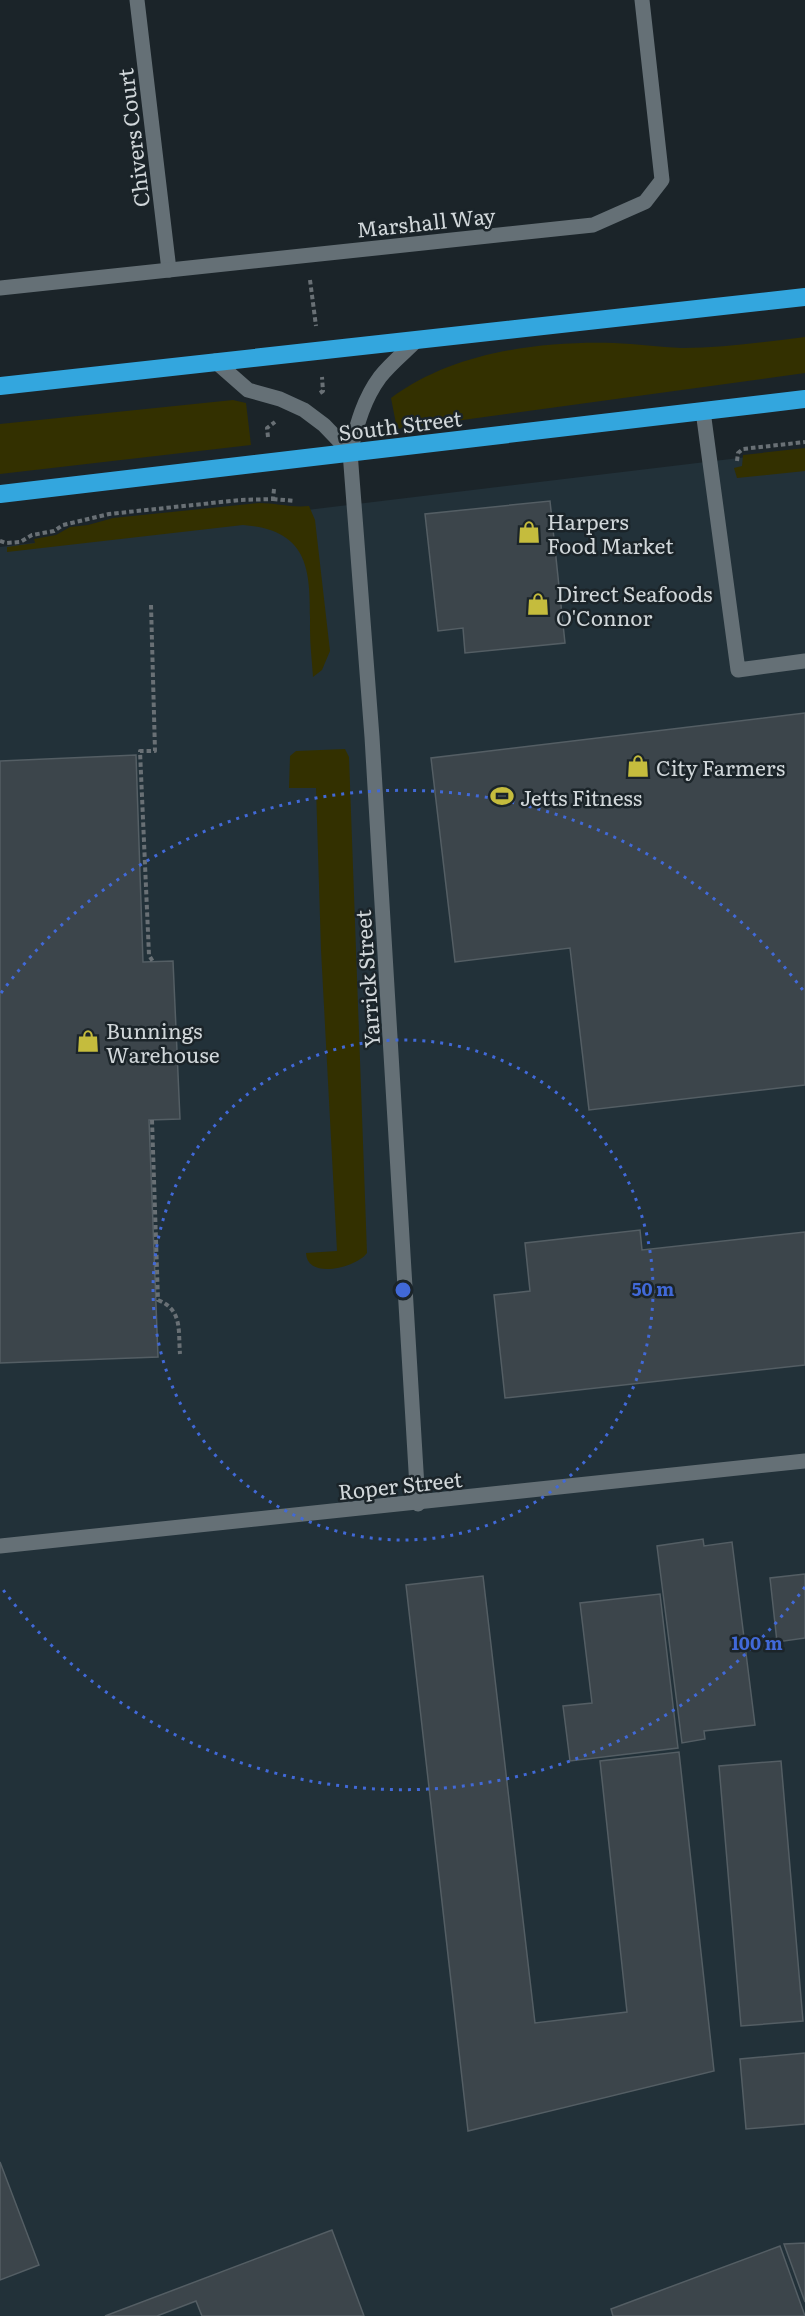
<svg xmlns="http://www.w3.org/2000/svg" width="805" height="2316" font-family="Literata,serif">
	<rect width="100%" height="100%" fill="#1b2429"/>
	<path fill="#223139" d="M805,450V2316H0V547Z"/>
	<g fill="#333000">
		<path d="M805,337V373L397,429L391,398C453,352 539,341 614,343C637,344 659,347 682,348C723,348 764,342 805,337Z"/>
		<path d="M233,400L246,403L251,445L0,474V424Z"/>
		<path d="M805,448V471L737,478L734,468L742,466L743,455Z"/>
		<path d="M259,503C276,503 292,508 309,506L315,520L330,651L322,670L313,677C312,661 310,646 310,630C310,575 313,530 243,525L7,552V547L35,543L34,539L56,535L70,527L88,525L113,518Z"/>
		<path d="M345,749L349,757L367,1253C356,1268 307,1280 306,1253L337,1251L321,950L316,788H289L290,756L296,751Z"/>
	</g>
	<g fill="#3c454b" stroke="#545e64" stroke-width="1.5">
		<path d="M550,501L565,643L465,653L463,628L438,631L425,514Z"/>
		<path d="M805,713V1085L589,1110L570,948L455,962L431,758Z"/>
		<path d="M136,755L143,962L173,961L180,1119L149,1120L158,1357L0,1363V761Z"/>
		<path d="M640,1230L642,1250L805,1232V1365L505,1398L494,1295L530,1291L525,1243Z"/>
		<path d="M703,1539L704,1546L732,1542L755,1725L704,1731L705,1739L682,1743L657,1546Z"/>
		<path d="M805,1574V1638L777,1642L770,1578Z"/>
		<path d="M483,1576L535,2023L627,2012L600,1761L679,1752L714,2071L468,2131L406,1585Z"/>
		<path d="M660,1594L678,1748L570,1761L563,1706L592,1703L580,1603Z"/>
		<path d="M781,1761L803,2021L741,2026L719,1766Z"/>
		<path d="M805,2053V2124L746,2129L740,2059Z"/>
		<path d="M0,2162L39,2265L0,2280Z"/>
		<path d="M332,2230L364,2316H202L196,2301L157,2316H105Z"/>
		<path d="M805,2243V2302L784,2244Z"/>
		<path d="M780,2246L805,2316H613L611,2309Z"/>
	</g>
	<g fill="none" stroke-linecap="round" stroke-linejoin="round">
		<g stroke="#697075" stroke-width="4" stroke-dasharray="4.5 3" stroke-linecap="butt">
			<path d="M310,280L316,326"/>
			<path d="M320,393L323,391L322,377"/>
			<path d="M268,437L267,428L275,422"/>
			<path d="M737,461L738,453L743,449L805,442"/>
			<path d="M273,499L295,501"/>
			<path d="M0,541L6,543L20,542L32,535L54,531L63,525L109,514L240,500L273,499L274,489"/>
			<path d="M151,605L155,751H140L149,955L153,962"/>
			<path d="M152,1120L158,1300C183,1310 178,1331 180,1354"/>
		</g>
		<path stroke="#657076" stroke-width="15" d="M703,411L738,670L805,661"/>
		<g stroke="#657076" stroke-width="15">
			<path d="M137,0L169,270"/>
			<path d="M0,288L593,225L645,202L662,180L642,0"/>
			<path d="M417,340C405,352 390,364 380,377C363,400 357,425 350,452L372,737L418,1504"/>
			<path d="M215,361L248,390L280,399L304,410L324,425L350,452"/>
			<path d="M0,1546L805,1461"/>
		</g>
		<g stroke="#33a6de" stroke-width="18">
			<path d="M0,386L805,297"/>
			<path d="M0,494L805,399"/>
		</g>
	</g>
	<g fill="none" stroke="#4169d8" stroke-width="3" stroke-dasharray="3 6">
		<circle cx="403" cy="1290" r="250"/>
		<path d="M805 1587A500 500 0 0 1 1 1587M1 993A500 500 0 0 1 805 993"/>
	</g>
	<defs>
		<g id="shop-bare" transform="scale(1.8)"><path d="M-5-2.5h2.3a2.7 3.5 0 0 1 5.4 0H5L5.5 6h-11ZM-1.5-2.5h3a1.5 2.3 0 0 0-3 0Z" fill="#c5bc3d" stroke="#1b2429" stroke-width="2.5" paint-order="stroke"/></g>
		<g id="stadium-bare" transform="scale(1.8)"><path d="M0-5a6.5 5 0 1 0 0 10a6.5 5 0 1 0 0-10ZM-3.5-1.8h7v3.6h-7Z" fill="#c5bc3d" stroke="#1b2429" stroke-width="2.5" paint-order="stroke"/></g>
	</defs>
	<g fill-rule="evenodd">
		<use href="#shop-bare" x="529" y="532"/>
		<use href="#shop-bare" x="538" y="604"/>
		<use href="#shop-bare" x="638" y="766"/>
		<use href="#stadium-bare" x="502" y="796"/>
		<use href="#shop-bare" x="88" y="1041"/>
	</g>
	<g text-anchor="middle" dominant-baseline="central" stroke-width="5" stroke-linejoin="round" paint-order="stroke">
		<g font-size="21" fill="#d1d7da" stroke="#1b2429">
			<text transform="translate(132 138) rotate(-97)">Chivers Court</text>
			<text transform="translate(426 221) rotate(-6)">Marshall Way</text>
			<text transform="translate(400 424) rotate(-7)">South Street</text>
			<text transform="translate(366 979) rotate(-94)">Yarrick Street</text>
			<text transform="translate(400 1484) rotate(-6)">Roper Street</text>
		</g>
		<g font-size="21" fill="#d1d7da" stroke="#1b2429" text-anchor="start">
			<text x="547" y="520">Harpers<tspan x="547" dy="24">Food Market</tspan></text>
			<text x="556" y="592">Direct Seafoods<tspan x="556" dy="24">O'Connor</tspan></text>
			<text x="656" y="766">City Farmers</text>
			<text x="520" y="796">Jetts Fitness</text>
			<text x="106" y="1029">Bunnings<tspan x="106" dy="24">Warehouse</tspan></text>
		</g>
	</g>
	<circle cx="403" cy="1290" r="9" fill="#4169d8" stroke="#1b2429" stroke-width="3"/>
	<g font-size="18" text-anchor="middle" font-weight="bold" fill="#4169d8" stroke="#1b2429" stroke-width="5" stroke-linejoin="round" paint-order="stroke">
		<text x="653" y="1296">50 m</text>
		<text x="757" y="1650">100 m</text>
	</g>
</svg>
